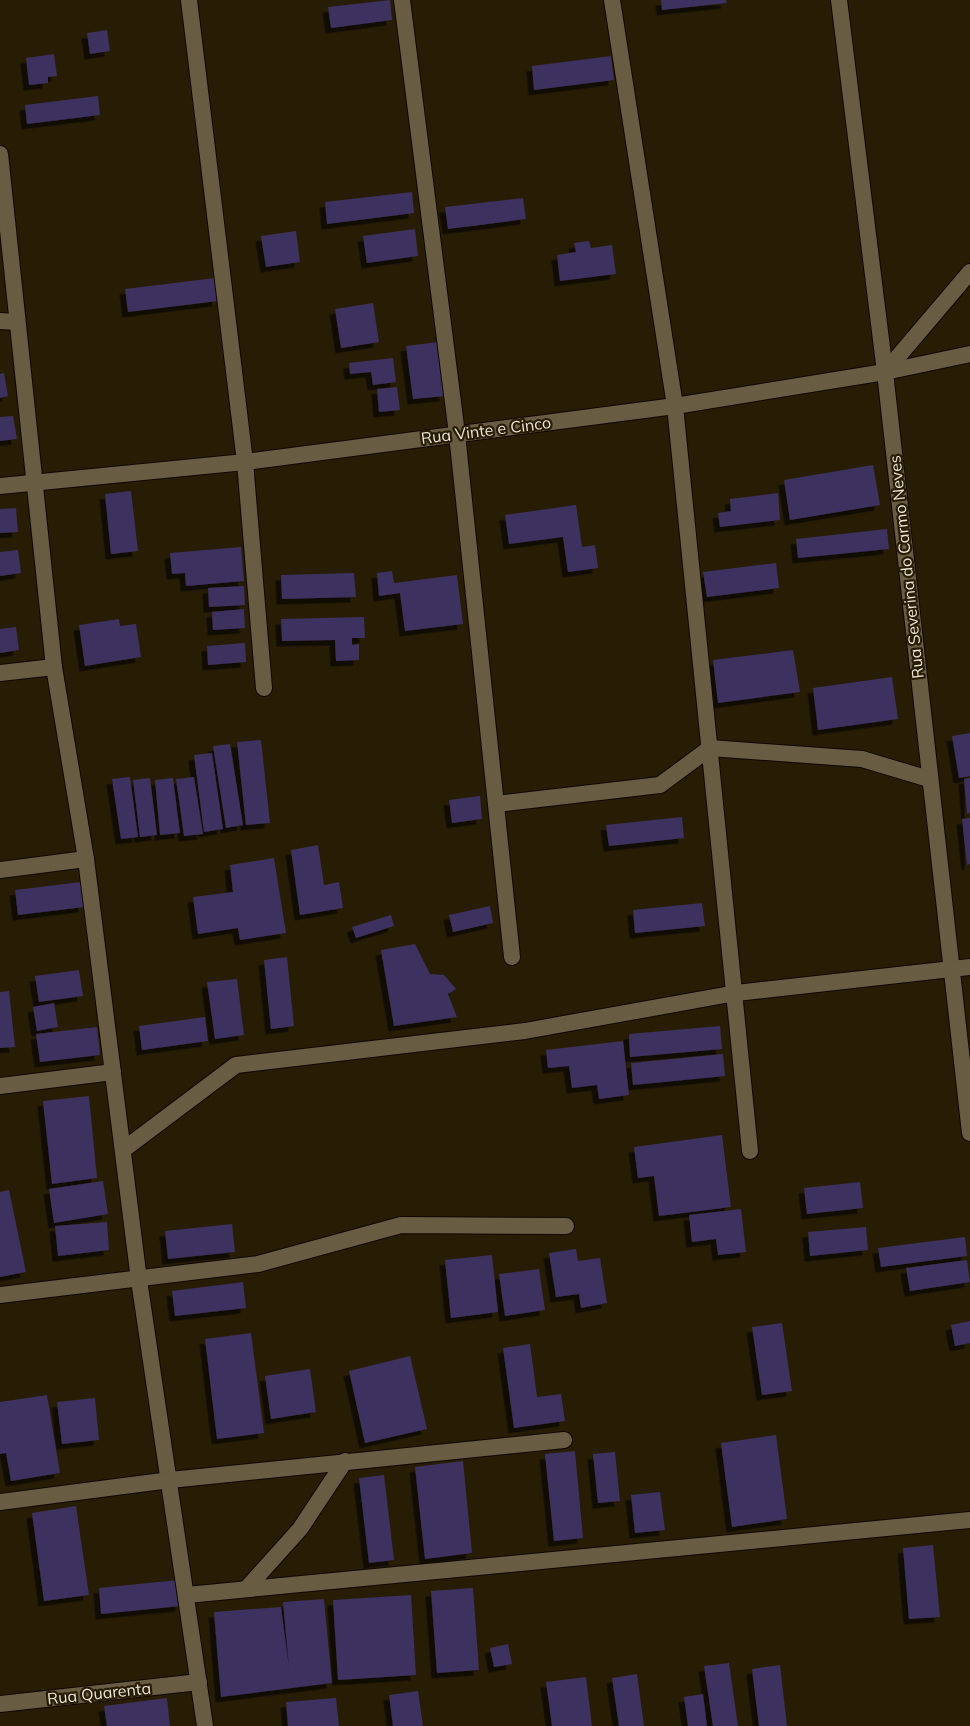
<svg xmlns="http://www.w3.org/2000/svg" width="970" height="1726" font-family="Mulish,sans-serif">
	<defs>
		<filter id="shadow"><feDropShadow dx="-5.5" dy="5.5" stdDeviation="0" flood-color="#0009"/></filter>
	</defs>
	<rect width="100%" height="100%" fill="#271d04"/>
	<g fill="#3e305e" filter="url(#shadow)">
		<path d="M390,0L392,20L331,28L328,7Z"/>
		<path d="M661,0H726L727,3L662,10Z"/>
		<path d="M107,30L110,51L90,54L87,33Z"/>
		<path d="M54,54L57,76L48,77V83L29,85L26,58Z"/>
		<path d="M611,56L614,80L534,90L532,66Z"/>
		<path d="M98,96L100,115L27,124L25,105Z"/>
		<path d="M412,192L414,213L327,224L325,202Z"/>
		<path d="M523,198L526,219L448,229L445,207Z"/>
		<path d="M415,229L418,256L367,263L363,236Z"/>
		<path d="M296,231L300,262L266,267L261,236Z"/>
		<path d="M589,241L591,248L612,245L616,274L560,281L557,255L576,252L574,243Z"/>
		<path d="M215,278L218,301L128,312L125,289Z"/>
		<path d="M373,303L379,342L341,348L335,309Z"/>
		<path d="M438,342L445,396L413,399L406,346Z"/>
		<path d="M393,358L396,382L373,385L371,372L350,374L349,363Z"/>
		<path d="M4,373L8,396L0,398V374Z"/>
		<path d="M397,387L400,410L379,412L377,389Z"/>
		<path d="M13,416L17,439L0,441V417Z"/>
		<path d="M873,465L880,505L790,520L784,480Z"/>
		<path d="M131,491L138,551L111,554L105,494Z"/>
		<path d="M778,493L780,520L720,527L718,513L731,511L730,499Z"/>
		<path d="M576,505L582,547L595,545L598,568L568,572L563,537L509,544L505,515Z"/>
		<path d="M16,508L18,532L0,533V509Z"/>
		<path d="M887,529L889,549L798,558L796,539Z"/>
		<path d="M241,547L244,581L186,586L185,573L172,574L170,553Z"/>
		<path d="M18,550L21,573L0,576V552Z"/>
		<path d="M776,563L779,588L707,597L703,572Z"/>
		<path d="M392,571L394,583L457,575L463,624L405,631L400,593L379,596L377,573Z"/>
		<path d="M354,573L356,597L282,599L281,575Z"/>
		<path d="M244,586L245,605L209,607L208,588Z"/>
		<path d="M244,609L245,628L213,630L212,612Z"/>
		<path d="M364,617L365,638H352V645L359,644V660L336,661L335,640L282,641L281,619Z"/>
		<path d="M119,619L120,626L136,624L141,657L85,666L79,625Z"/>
		<path d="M16,627L19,650L0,653V629Z"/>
		<path d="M245,643L246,662L208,665L207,646Z"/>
		<path d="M793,650L800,692L718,703L713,660Z"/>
		<path d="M892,677L898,719L818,730L813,688Z"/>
		<path d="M970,733V776L959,778L952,736Z"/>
		<path d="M261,740L270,823L246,825L237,742Z"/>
		<path d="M230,744L243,825L226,828L213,746Z"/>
		<path d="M212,753L223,829L204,832L194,755Z"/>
		<path d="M130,777L138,837L121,839L112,779Z"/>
		<path d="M194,777L203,834L184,836L176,779Z"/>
		<path d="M150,778L157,835L140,837L133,780Z"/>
		<path d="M173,778L180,833L160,835L155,780Z"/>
		<path d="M970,778V813L967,814L964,779Z"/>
		<path d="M480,796L482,819L452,823L449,800Z"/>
		<path d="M682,817L684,838L609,846L606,825Z"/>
		<path d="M970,818V864L967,865L962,819Z"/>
		<path d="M318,845L324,885L339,882L343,908L300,915L291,850Z"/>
		<path d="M274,858L286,933L240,940L238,928L198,934L193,897L233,892L230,865Z"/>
		<path d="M81,882L84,907L18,915L15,890Z"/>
		<path d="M702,903L705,926L635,933L633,910Z"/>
		<path d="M490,906L493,923L453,932L449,915Z"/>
		<path d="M391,915L394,926L356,938L352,927Z"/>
		<path d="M415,944L430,974L444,975L456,989L448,994L457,1017L394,1026L381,950Z"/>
		<path d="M287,957L294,1026L271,1029L264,960Z"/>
		<path d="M79,970L83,996L39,1002L35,976Z"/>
		<path d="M237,979L244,1035L215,1039L207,982Z"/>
		<path d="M9,991L15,1047L0,1048V992Z"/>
		<path d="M54,1003L58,1027L37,1031L33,1007Z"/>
		<path d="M205,1017L208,1041L142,1050L139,1026Z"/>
		<path d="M720,1026L722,1049L630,1057L629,1034Z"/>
		<path d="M97,1027L100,1055L40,1062L36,1034Z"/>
		<path d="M623,1041L629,1095L599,1099L597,1085L572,1088L569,1066L548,1068L546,1050Z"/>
		<path d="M723,1054L725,1076L633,1085L631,1063Z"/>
		<path d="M89,1096L97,1178L52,1184L43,1101Z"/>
		<path d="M722,1135L731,1207L659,1216L654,1176L638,1178L634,1147Z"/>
		<path d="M103,1181L108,1214L54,1223L49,1189Z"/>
		<path d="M860,1182L863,1208L807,1214L804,1188Z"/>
		<path d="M9,1190L26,1272L0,1277V1192Z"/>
		<path d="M741,1209L746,1252L718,1255L716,1239L692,1242L689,1215Z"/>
		<path d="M107,1222L109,1250L58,1256L55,1226Z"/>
		<path d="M232,1224L235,1252L168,1259L165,1231Z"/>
		<path d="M866,1227L868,1250L810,1256L808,1232Z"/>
		<path d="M965,1237L967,1256L881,1267L878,1248Z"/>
		<path d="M576,1249L578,1261L600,1258L607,1303L581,1308L579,1294L556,1297L549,1253Z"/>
		<path d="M492,1255L498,1312L451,1318L445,1260Z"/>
		<path d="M967,1260L970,1282L910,1291L906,1268Z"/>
		<path d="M539,1269L545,1310L505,1316L499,1274Z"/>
		<path d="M243,1282L246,1308L175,1316L172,1291Z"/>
		<path d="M970,1321V1343L955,1346L951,1325Z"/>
		<path d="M782,1323L792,1391L762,1395L752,1327Z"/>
		<path d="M251,1333L264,1433L217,1439L205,1339Z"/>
		<path d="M530,1344L537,1397L561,1394L565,1421L514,1428L503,1348Z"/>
		<path d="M410,1356L427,1429L365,1443L349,1371Z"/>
		<path d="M310,1369L316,1412L271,1419L265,1376Z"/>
		<path d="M47,1395L60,1473L11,1481L6,1453L0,1454V1402Z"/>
		<path d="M95,1398L99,1440L62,1444L57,1402Z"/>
		<path d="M776,1435L787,1519L732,1527L721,1443Z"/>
		<path d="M575,1451L583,1538L554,1541L545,1454Z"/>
		<path d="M615,1452L620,1501L598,1503L593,1454Z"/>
		<path d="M463,1461L472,1553L425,1559L415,1467Z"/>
		<path d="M384,1475L394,1560L369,1563L359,1478Z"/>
		<path d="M660,1492L665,1530L635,1533L631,1495Z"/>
		<path d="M76,1506L89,1595L44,1601L32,1513Z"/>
		<path d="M933,1545L940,1617L909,1619L903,1548Z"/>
		<path d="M178,1580L181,1606L101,1614L99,1588Z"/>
		<path d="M473,1588L479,1670L437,1673L431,1591Z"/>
		<path d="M411,1595L416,1675L338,1680L333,1600Z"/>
		<path d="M324,1599L332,1683L221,1697L214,1612L281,1607L289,1667L283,1602Z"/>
		<path d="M508,1644L512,1664L494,1667L490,1648Z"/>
		<path d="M729,1663L738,1726H713L704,1666Z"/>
		<path d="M780,1665L787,1726H759L752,1669Z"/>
		<path d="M637,1674L644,1726H619L612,1678Z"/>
		<path d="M586,1677L592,1726H552L546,1682Z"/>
		<path d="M418,1691L423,1726H393L389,1695Z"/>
		<path d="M703,1694L707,1726H688L684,1697Z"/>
		<path d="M167,1698L170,1726H107L104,1706Z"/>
		<path d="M336,1698L339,1726H288L286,1702Z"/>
	</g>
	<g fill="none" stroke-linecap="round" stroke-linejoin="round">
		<g stroke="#100700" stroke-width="18">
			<g id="minor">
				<path d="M189,0L245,462L264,688"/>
				<path d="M402,0L457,434L512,957"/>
				<path d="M612,0L675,406L750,1151"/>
				<path d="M839,0L885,372L970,1133"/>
				<path d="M0,154L54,667L86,859L139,1280L205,1726"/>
				<path d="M0,321L17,322"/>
				<path d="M885,372L970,272"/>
				<path d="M0,486L245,462L675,406L885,372L970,354"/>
				<path d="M0,673L54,667"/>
				<path d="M496,804L660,785L710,748L862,759L929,779"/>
				<path d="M0,870L86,859"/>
				<path d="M0,1086L113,1072"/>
				<path d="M123,1150L236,1065L525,1031L736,993L970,967"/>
				<path d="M0,1295L258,1264L401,1225L566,1226"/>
				<path d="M0,1502L170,1480L564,1440"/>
				<path d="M246,1589L300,1529L345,1461"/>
				<path d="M187,1595L970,1520"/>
				<path d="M0,1704L199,1682"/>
			</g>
		</g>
		<use href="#minor" stroke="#685c42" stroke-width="16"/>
	</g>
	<g text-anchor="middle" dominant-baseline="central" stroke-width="4.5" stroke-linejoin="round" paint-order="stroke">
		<g font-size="16" fill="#ebe4d5" stroke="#271d04">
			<text transform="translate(486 430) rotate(-7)">Rua Vinte e Cinco</text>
			<text transform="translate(906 567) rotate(-96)">Rua Severina do Carmo Neves</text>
			<text transform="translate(99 1693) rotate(-6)">Rua Quarenta</text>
		</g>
	</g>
</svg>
